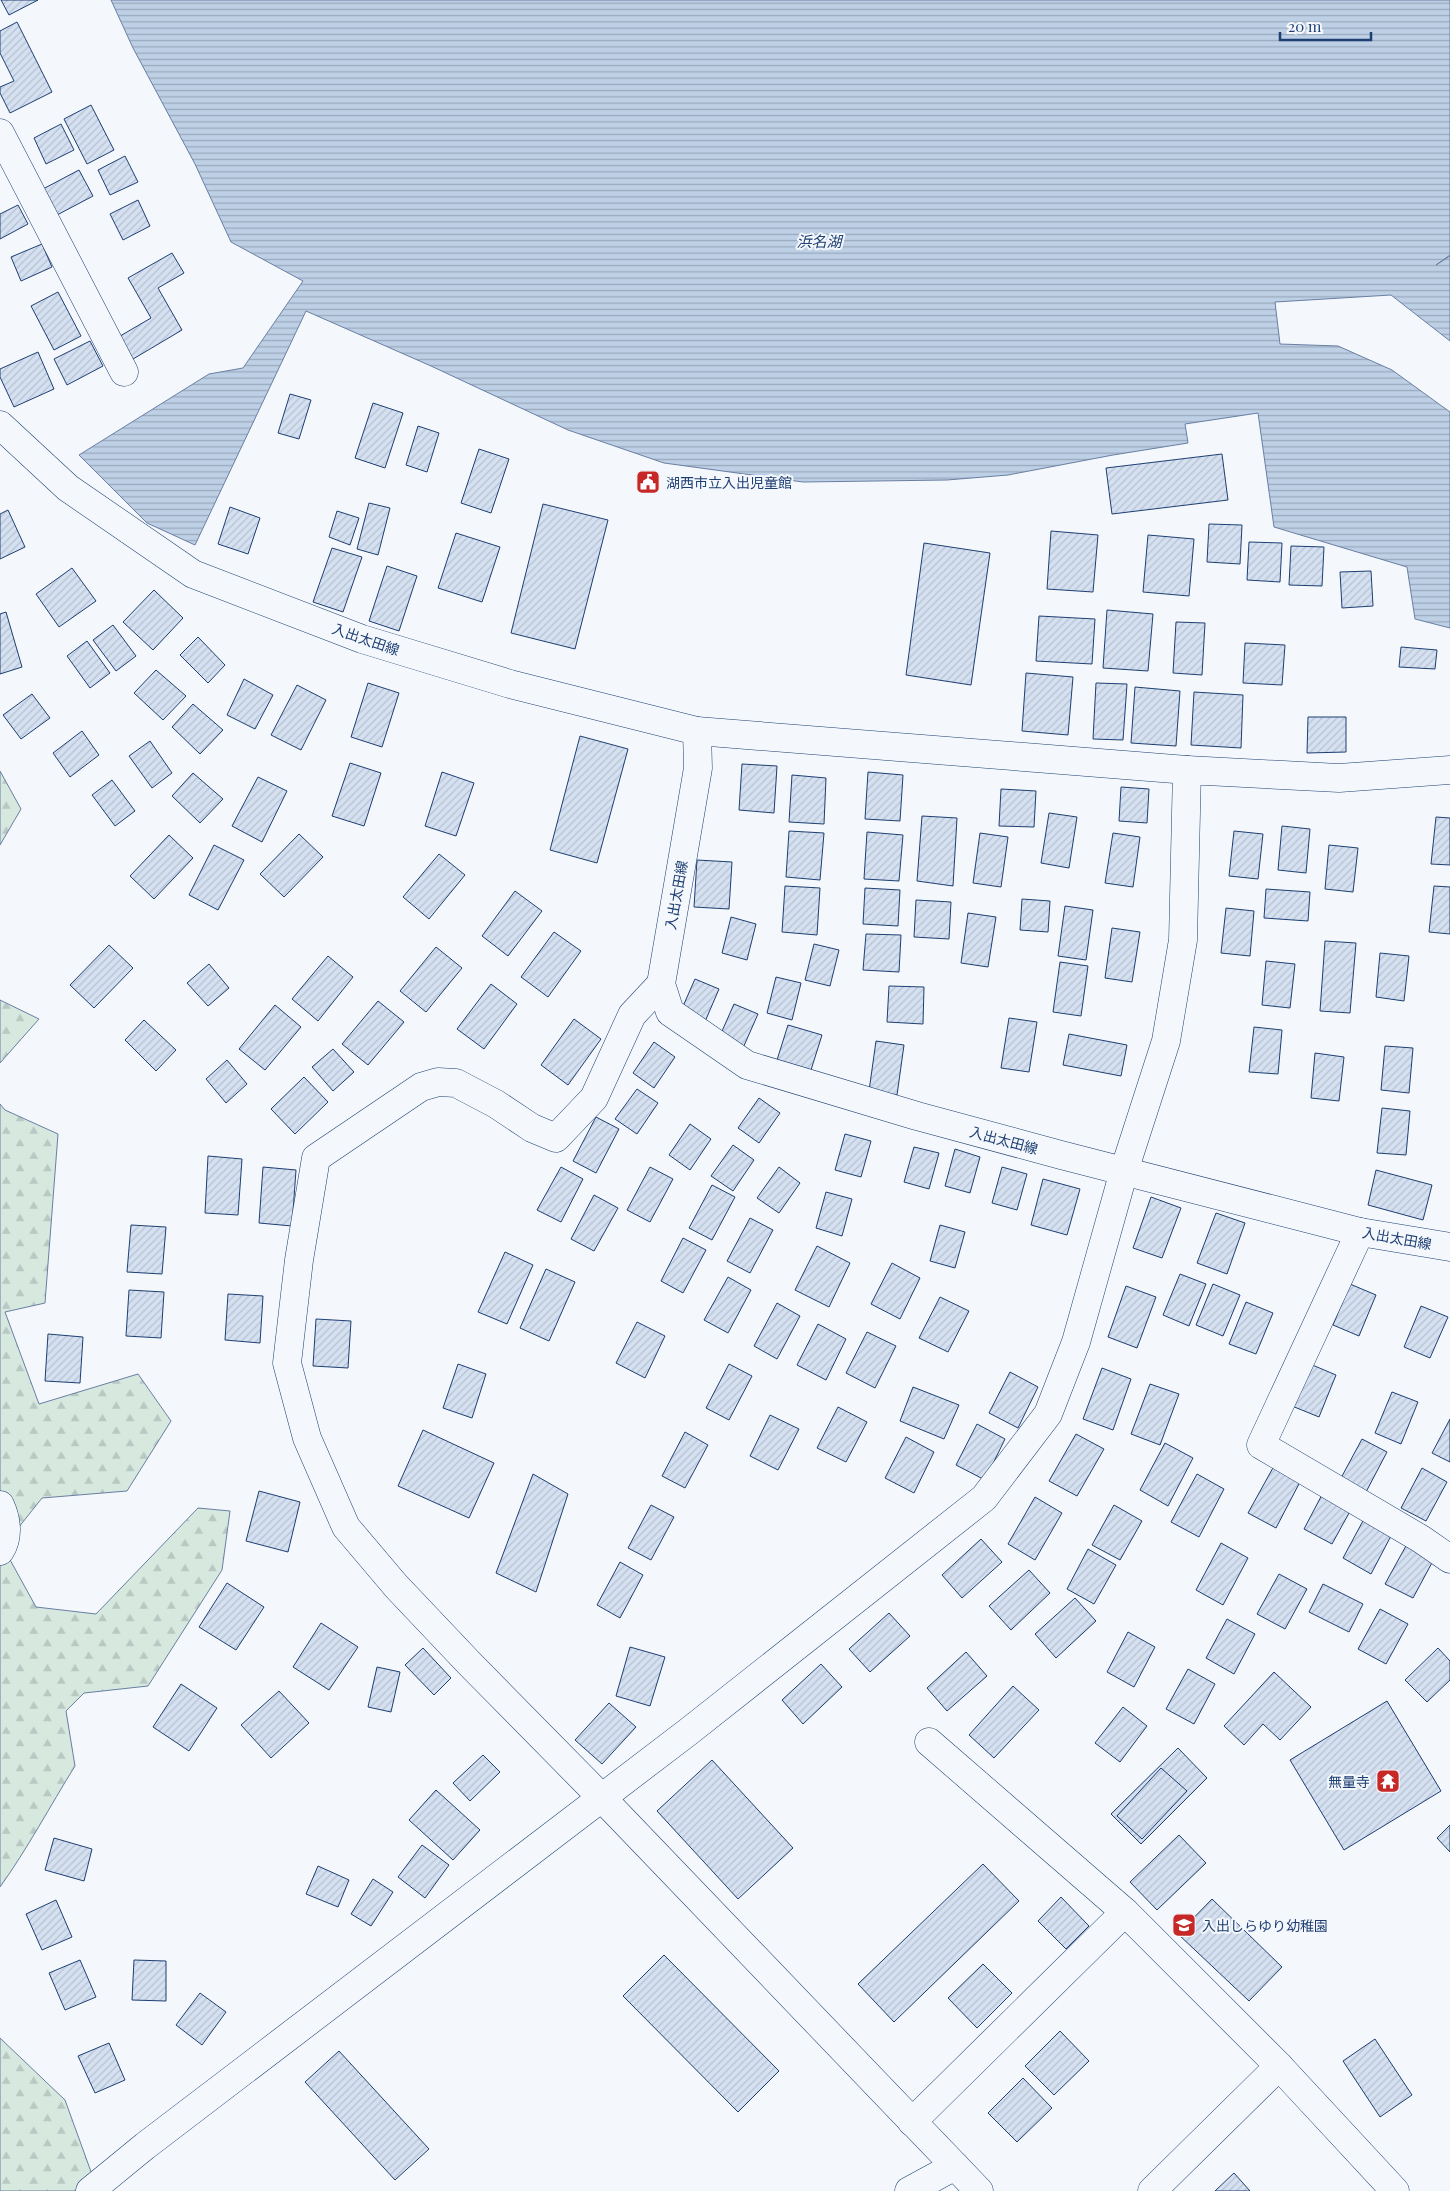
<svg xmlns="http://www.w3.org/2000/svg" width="1450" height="2191" font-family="'Playfair Display','Noto Sans JP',serif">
	<defs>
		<pattern id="forest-firs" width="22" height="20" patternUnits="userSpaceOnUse" patternTransform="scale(1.25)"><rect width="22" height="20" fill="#d7e8df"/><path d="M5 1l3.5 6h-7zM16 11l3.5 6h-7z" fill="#b8c8c3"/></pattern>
		<pattern id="water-rules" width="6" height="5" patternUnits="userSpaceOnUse" patternTransform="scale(1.25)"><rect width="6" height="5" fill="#bed0e5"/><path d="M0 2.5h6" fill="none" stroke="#9aaabe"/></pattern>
		<pattern id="building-hatch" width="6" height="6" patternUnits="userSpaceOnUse" patternTransform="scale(1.25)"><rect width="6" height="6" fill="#d5e0f0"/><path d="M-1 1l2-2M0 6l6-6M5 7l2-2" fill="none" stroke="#b6c1d1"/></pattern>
	</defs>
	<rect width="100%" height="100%" fill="#f4f7fb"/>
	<g fill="url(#forest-firs)" stroke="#687fa3">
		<path d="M0,771L21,809L0,845Z"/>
		<path d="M0,1000L39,1019L0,1063Z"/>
		<path d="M0,1104L5,1110L58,1134L45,1303L5,1312L39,1404L138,1374L171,1421L127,1491L42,1498L3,1547L36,1607L96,1614L198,1508L230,1511L222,1570L148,1686L84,1693L66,1711L75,1766C50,1806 28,1848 0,1887Z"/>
		<path d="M0,2038L65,2100L98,2191H0Z"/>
	</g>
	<path fill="url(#water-rules)" stroke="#687fa3" d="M111,0H1450V255L1436,265L1450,256V341L1391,295L1275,302L1280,344L1338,346L1392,370L1450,412V628L1415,619L1407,567L1274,527L1258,413L1185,424L1188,443L1113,455L1008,475L947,480L803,482L664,463L568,430L431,366L306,311L195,545L147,523L79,455L209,374L243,368L303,281L231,242L195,164L133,48Z"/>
	<g fill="url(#building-hatch)" stroke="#1d3f73">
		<path d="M1,0H38L9,15Z"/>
		<path d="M17,22L52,92L10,113L0,93V87L14,81L0,53V31Z"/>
		<path d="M91,105L114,150L87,164L64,119Z"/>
		<path d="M61,124L74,150L46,164L34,138Z"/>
		<path d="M125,156L138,182L110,195L98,170Z"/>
		<path d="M79,170L93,196L57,215L43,189Z"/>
		<path d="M138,200L150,226L123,240L110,214Z"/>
		<path d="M18,205L28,224L0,239V214Z"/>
		<path d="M42,244L52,267L21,281L11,257Z"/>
		<path d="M172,253L184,273L158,288L182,330L128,362L115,339L151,318L128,278Z"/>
		<path d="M58,292L81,336L54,350L31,306Z"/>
		<path d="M90,341L103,366L67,385L54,359Z"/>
		<path d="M38,352L54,389L14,407L0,377V369Z"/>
		<path d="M290,394L311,400L299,439L278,433Z"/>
		<path d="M373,403L403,413L385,468L355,458Z"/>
		<path d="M418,426L439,433L427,472L406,465Z"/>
		<path d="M479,449L509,459L491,513L461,503Z"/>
		<path d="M1222,454L1228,500L1112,514L1106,468Z"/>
		<path d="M369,503L390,508L378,555L357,549Z"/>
		<path d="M543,504L608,520L575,649L511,633Z"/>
		<path d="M230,507L260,518L248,554L218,544Z"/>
		<path d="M8,510L25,547L0,559V514Z"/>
		<path d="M337,511L359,518L350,545L329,537Z"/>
		<path d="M1209,524L1242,525L1240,564L1207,562Z"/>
		<path d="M1051,531L1098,535L1093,592L1047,589Z"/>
		<path d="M456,533L500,547L482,602L438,588Z"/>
		<path d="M1148,535L1194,539L1189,596L1143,592Z"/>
		<path d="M1249,542L1282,543L1280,582L1247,580Z"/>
		<path d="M924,543L990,553L971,685L906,675Z"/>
		<path d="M1291,546L1324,547L1322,586L1289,585Z"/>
		<path d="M332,548L362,557L343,612L313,602Z"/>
		<path d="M387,566L417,576L399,631L369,621Z"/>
		<path d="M72,568L96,601L59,627L36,594Z"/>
		<path d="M1371,571L1373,606L1342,608L1340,572Z"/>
		<path d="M154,590L183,618L153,650L123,622Z"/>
		<path d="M1107,610L1153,614L1148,671L1103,668Z"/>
		<path d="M6,612L22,667L0,674V614Z"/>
		<path d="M1039,616L1095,619L1092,664L1036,661Z"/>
		<path d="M1176,622L1205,623L1202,675L1173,673Z"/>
		<path d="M113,625L136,656L116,671L93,640Z"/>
		<path d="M198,637L225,665L208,683L180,655Z"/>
		<path d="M87,641L110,673L90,688L67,656Z"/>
		<path d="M1245,643L1285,645L1282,685L1243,683Z"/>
		<path d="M1401,647L1437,650L1435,669L1399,667Z"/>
		<path d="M156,670L186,696L163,720L134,693Z"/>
		<path d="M1026,673L1073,677L1068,735L1022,731Z"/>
		<path d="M244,679L273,695L255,729L227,715Z"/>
		<path d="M368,683L399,693L382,747L351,737Z"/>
		<path d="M1096,683L1127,684L1123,740L1093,739Z"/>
		<path d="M297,685L326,700L301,750L271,735Z"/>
		<path d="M1135,687L1180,691L1176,746L1131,743Z"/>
		<path d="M1194,692L1243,695L1241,748L1191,745Z"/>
		<path d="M32,694L50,718L21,739L3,715Z"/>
		<path d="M193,704L223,730L200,754L172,727Z"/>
		<path d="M1308,717H1346V752L1307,753Z"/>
		<path d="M82,731L99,755L70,777L53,753Z"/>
		<path d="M580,736L628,749L597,863L550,850Z"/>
		<path d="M150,741L172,773L152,788L129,756Z"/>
		<path d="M350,763L381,773L364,826L332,816Z"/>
		<path d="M742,764L777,766L774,813L739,810Z"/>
		<path d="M442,772L474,783L456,836L425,826Z"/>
		<path d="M868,772L903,775L900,821L865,819Z"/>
		<path d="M193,773L223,799L200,823L172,796Z"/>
		<path d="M792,775L826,778L824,824L789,822Z"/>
		<path d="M258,777L287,791L262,842L232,826Z"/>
		<path d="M112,780L135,811L115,826L92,795Z"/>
		<path d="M1121,787L1149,789L1147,823L1119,821Z"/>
		<path d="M1001,789L1036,791L1034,827L999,826Z"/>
		<path d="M1049,813L1077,817L1069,868L1041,863Z"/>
		<path d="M922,816L957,818L953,886L917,881Z"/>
		<path d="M1436,817L1450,818V865L1431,864Z"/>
		<path d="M1282,826L1310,829L1306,873L1278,870Z"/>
		<path d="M789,831L824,833L820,880L786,877Z"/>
		<path d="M1234,831L1263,834L1258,879L1229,876Z"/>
		<path d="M867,832L903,835L899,881L864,879Z"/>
		<path d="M980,833L1008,837L1001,887L973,883Z"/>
		<path d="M1113,833L1140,837L1133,887L1105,883Z"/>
		<path d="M299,834L323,857L284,897L260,874Z"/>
		<path d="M169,835L193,858L154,899L130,876Z"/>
		<path d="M214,845L244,860L218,910L189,895Z"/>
		<path d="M1329,845L1358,848L1353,892L1325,889Z"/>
		<path d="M439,854L465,875L429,919L403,897Z"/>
		<path d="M697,860L732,862L729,909L694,907Z"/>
		<path d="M785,886L820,888L817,935L782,932Z"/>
		<path d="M1434,886L1450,887V934L1429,932Z"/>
		<path d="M865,888L900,890L898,926L863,924Z"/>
		<path d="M1266,889L1310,892L1308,921L1264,918Z"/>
		<path d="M515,891L542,911L508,956L482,936Z"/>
		<path d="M1022,899L1050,901L1048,932L1020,930Z"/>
		<path d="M916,900L951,902L949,939L914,937Z"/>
		<path d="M1065,906L1093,910L1086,960L1058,956Z"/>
		<path d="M1226,908L1254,911L1250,956L1221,953Z"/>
		<path d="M968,913L996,917L988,967L961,963Z"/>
		<path d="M731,917L756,924L747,960L722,953Z"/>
		<path d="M1112,928L1140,932L1132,982L1105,978Z"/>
		<path d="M554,932L581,951L548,997L521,977Z"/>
		<path d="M866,934L901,935L899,972L863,970Z"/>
		<path d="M1325,941L1356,943L1350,1013L1320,1011Z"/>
		<path d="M814,944L839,950L830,986L805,980Z"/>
		<path d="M109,945L133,968L94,1008L70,985Z"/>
		<path d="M436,947L462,968L426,1012L400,991Z"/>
		<path d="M1380,953L1409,956L1404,1001L1376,997Z"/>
		<path d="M328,956L353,977L318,1021L292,999Z"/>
		<path d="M1266,961L1295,964L1290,1008L1262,1005Z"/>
		<path d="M1060,962L1088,966L1081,1016L1053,1012Z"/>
		<path d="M209,964L229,988L208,1006L187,983Z"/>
		<path d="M776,977L801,983L792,1020L767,1013Z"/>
		<path d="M695,979L719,989L704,1024L680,1013Z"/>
		<path d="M491,984L517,1004L484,1049L457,1029Z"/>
		<path d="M889,986L924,987L923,1024L887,1022Z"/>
		<path d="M378,1001L404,1022L368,1065L342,1044Z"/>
		<path d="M734,1004L758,1014L743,1048L719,1038Z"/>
		<path d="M275,1005L301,1027L265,1070L239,1049Z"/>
		<path d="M1009,1018L1037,1022L1029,1072L1001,1068Z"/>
		<path d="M574,1019L601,1039L568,1085L541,1065Z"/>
		<path d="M144,1020L176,1050L156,1071L125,1040Z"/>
		<path d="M788,1025L822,1035L811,1070L777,1060Z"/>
		<path d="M1254,1027L1282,1030L1278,1074L1249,1072Z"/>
		<path d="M1069,1034L1127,1045L1121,1076L1063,1065Z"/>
		<path d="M876,1041L904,1045L897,1095L869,1091Z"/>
		<path d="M654,1042L675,1057L654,1088L633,1073Z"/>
		<path d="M1385,1046L1413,1048L1409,1093L1381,1090Z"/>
		<path d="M333,1049L354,1072L333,1091L312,1067Z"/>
		<path d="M1315,1053L1344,1057L1339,1101L1311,1098Z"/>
		<path d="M227,1060L247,1084L226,1103L206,1079Z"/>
		<path d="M304,1077L328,1102L295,1134L271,1109Z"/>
		<path d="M637,1089L658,1103L637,1134L615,1119Z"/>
		<path d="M759,1098L780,1113L759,1143L738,1128Z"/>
		<path d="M1382,1108L1410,1111L1406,1155L1377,1153Z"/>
		<path d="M596,1117L619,1129L596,1173L573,1161Z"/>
		<path d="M690,1124L711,1139L690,1170L669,1155Z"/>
		<path d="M845,1134L871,1141L861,1177L835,1170Z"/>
		<path d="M733,1145L754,1160L733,1191L711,1176Z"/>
		<path d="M914,1147L939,1153L929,1189L904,1182Z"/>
		<path d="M955,1149L980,1157L970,1193L945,1186Z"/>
		<path d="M208,1156L242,1159L238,1215L205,1213Z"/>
		<path d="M263,1167L296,1170L292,1226L259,1223Z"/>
		<path d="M561,1167L583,1179L561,1222L537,1210Z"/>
		<path d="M650,1167L673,1179L650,1222L627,1210Z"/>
		<path d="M779,1167L800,1183L779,1213L757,1198Z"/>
		<path d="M1002,1167L1027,1174L1017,1210L992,1203Z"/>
		<path d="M1376,1170L1432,1185L1423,1220L1368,1205Z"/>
		<path d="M1043,1179L1080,1189L1067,1235L1031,1225Z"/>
		<path d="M712,1185L735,1197L712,1240L689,1228Z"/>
		<path d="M826,1192L852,1199L842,1236L816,1228Z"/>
		<path d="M594,1195L618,1208L594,1251L571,1239Z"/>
		<path d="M1151,1197L1181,1208L1162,1258L1133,1248Z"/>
		<path d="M1216,1213L1245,1223L1227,1274L1197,1263Z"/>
		<path d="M750,1218L773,1230L750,1273L727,1261Z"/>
		<path d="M131,1225L166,1227L162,1274L127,1272Z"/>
		<path d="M940,1225L965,1232L955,1268L930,1261Z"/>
		<path d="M683,1238L706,1250L683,1293L661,1281Z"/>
		<path d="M817,1246L850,1263L829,1307L795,1290Z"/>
		<path d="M505,1252L533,1265L507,1324L478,1312Z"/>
		<path d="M892,1263L920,1278L900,1319L871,1304Z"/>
		<path d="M546,1269L575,1282L549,1341L520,1328Z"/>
		<path d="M1180,1274L1206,1284L1189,1326L1163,1315Z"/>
		<path d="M728,1277L751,1290L728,1333L704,1320Z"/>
		<path d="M1213,1284L1240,1295L1223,1336L1196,1325Z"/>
		<path d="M1350,1284L1376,1295L1359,1336L1333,1325Z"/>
		<path d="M1126,1286L1156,1297L1137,1348L1108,1337Z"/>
		<path d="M129,1290L164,1292L161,1338L126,1336Z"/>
		<path d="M228,1294L263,1296L260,1343L225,1340Z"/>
		<path d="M940,1297L969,1311L948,1352L919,1338Z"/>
		<path d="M1246,1302L1273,1313L1256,1354L1229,1344Z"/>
		<path d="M777,1303L800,1316L777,1359L754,1346Z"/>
		<path d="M1421,1306L1448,1317L1430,1358L1404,1347Z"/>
		<path d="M316,1319L351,1321L348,1368L313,1366Z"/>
		<path d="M637,1322L665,1336L645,1378L616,1363Z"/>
		<path d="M818,1324L846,1339L826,1380L797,1365Z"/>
		<path d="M867,1332L896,1346L875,1388L846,1373Z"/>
		<path d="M48,1334L83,1337L80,1383L45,1381Z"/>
		<path d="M458,1364L486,1374L472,1418L443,1408Z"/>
		<path d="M729,1364L752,1376L729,1420L706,1408Z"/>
		<path d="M1310,1364L1336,1375L1319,1417L1292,1406Z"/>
		<path d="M1102,1368L1131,1379L1113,1430L1083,1419Z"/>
		<path d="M1010,1372L1038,1387L1018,1428L989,1413Z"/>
		<path d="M1150,1384L1179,1394L1160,1445L1131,1434Z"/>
		<path d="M913,1387L959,1405L944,1439L900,1421Z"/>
		<path d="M1392,1392L1418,1402L1401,1444L1375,1433Z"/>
		<path d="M838,1407L867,1422L846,1462L817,1448Z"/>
		<path d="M770,1415L799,1429L778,1470L750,1456Z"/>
		<path d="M1450,1419V1462L1432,1453Z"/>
		<path d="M977,1424L1005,1439L985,1480L956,1465Z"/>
		<path d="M423,1430L494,1463L469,1518L398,1486Z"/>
		<path d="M685,1432L708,1445L685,1488L662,1476Z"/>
		<path d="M1076,1434L1104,1449L1077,1496L1049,1481Z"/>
		<path d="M906,1437L934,1452L914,1493L885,1478Z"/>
		<path d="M1362,1439L1387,1452L1366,1492L1341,1478Z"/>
		<path d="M1165,1443L1193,1458L1168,1506L1140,1490Z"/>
		<path d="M1274,1466L1301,1480L1276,1528L1248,1513Z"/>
		<path d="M1422,1468L1447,1482L1426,1521L1401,1508Z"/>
		<path d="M533,1474L568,1494L536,1592L496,1573Z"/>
		<path d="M1197,1474L1224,1489L1199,1537L1171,1522Z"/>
		<path d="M1325,1489L1354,1504L1332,1544L1304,1529Z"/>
		<path d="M259,1491L300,1502L288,1552L246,1541Z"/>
		<path d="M1035,1497L1062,1513L1035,1560L1008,1544Z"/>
		<path d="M651,1505L674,1517L651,1560L628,1548Z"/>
		<path d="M1114,1505L1142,1521L1120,1560L1092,1545Z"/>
		<path d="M1364,1519L1392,1534L1371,1574L1343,1558Z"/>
		<path d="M981,1539L1002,1562L962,1598L942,1575Z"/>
		<path d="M1221,1543L1248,1558L1223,1605L1196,1590Z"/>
		<path d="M1407,1544L1434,1559L1413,1598L1385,1584Z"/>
		<path d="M1088,1549L1116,1565L1094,1604L1067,1589Z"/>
		<path d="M620,1562L643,1575L620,1618L597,1605Z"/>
		<path d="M1029,1570L1050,1593L1011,1630L989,1606Z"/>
		<path d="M1279,1574L1307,1589L1285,1629L1257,1614Z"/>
		<path d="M227,1583L264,1607L236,1650L199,1627Z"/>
		<path d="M1323,1584L1363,1604L1349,1632L1309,1612Z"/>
		<path d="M1075,1598L1096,1621L1056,1658L1035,1634Z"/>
		<path d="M1380,1609L1408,1624L1386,1664L1358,1649Z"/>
		<path d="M889,1613L910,1636L870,1672L849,1649Z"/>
		<path d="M1227,1619L1255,1634L1234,1674L1206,1658Z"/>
		<path d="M321,1623L358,1647L329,1690L293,1667Z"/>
		<path d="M1128,1632L1155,1647L1134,1687L1107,1672Z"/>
		<path d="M630,1647L665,1657L650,1706L616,1696Z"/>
		<path d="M423,1648L451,1678L434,1695L405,1665Z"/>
		<path d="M1438,1648L1450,1661V1680L1427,1702L1405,1680Z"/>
		<path d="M966,1652L987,1676L947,1711L927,1688Z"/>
		<path d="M821,1664L842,1687L803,1724L782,1700Z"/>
		<path d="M377,1667L400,1672L391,1712L368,1707Z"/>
		<path d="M1188,1669L1215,1684L1194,1724L1166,1709Z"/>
		<path d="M1274,1672L1311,1707L1280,1740L1263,1724L1244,1745L1224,1726Z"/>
		<path d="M181,1684L217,1708L189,1751L153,1727Z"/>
		<path d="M1013,1686L1039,1710L994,1758L969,1735Z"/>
		<path d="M279,1691L309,1723L271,1758L241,1725Z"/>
		<path d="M1387,1701L1441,1791L1344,1850L1290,1760Z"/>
		<path d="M609,1703L636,1727L602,1764L575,1740Z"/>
		<path d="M1123,1707L1147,1726L1120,1762L1095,1743Z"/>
		<path d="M1178,1748L1207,1778L1141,1844L1111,1814Z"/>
		<path d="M483,1755L500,1772L470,1801L453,1783Z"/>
		<path d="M712,1760L793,1848L738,1899L657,1811Z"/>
		<path d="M1161,1768L1187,1791L1142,1839L1117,1816Z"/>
		<path d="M436,1790L480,1830L453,1860L409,1820Z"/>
		<path d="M1450,1825V1852L1437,1838Z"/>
		<path d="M1179,1835L1206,1863L1157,1910L1130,1882Z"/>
		<path d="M54,1838L92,1849L84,1881L45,1870Z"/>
		<path d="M422,1845L449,1865L425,1898L398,1877Z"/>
		<path d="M983,1864L1019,1901L894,2022L858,1984Z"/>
		<path d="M318,1866L349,1880L338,1907L306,1894Z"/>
		<path d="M373,1879L393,1892L371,1926L351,1914Z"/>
		<path d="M1061,1897L1089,1926L1066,1949L1038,1921Z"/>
		<path d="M1212,1899L1282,1967L1249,2001L1178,1934Z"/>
		<path d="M56,1900L72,1937L42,1950L26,1914Z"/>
		<path d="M664,1955L779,2071L738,2112L623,1996Z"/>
		<path d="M80,1960L96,1997L65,2010L49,1973Z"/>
		<path d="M134,1960L166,1961V2001L132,2000Z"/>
		<path d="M983,1964L1012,1993L977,2028L948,1998Z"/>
		<path d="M200,1993L226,2012L202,2045L176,2025Z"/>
		<path d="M1060,2031L1089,2061L1054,2095L1025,2066Z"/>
		<path d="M1375,2039L1412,2095L1380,2117L1343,2061Z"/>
		<path d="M109,2043L125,2080L95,2093L78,2056Z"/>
		<path d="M339,2051L429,2149L395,2180L305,2082Z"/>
		<path d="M1023,2078L1052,2108L1017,2142L988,2113Z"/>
		<path d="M1234,2173L1250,2191H1215Z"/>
	</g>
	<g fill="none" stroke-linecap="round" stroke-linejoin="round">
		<g stroke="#1d3f73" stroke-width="29">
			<g id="street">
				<path d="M0,133L124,372"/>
				<path d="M697,731L1187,770"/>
				<path d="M661,984L632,1015L594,1098L556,1138L532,1128L496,1104L456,1083L438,1082L421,1087L316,1158L299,1260L287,1363L307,1438L346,1527L396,1586L469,1663L601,1797L979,2191"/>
				<path d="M1360,1232L1261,1445L1421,1539L1450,1559"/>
				<path d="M0,1505C7,1520 9,1537 0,1551"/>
				<path d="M929,1742L1125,1912L1279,2066L1395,2191"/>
				<path d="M912,2122L1125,1912"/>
				<path d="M909,2191L955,2166"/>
				<path d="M1152,2191L1279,2066"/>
			</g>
		</g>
		<g stroke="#1d3f73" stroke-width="29">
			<g id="secondary">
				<path d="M0,425L68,488L193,574L362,639L510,684L697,731L698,768L661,984L670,1012L747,1065L917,1116L1061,1155L1360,1232L1450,1247"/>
				<path d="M90,2191L145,2146L688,1732L984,1498L1048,1414L1076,1342L1124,1171L1166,1041L1183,940L1187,770L1339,778L1450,770"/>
			</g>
		</g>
		<use href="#street" stroke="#f4f7fb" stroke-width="28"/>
		<use href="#secondary" stroke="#f4f7fb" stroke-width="28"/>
	</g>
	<defs>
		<g id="civic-square" transform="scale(1.25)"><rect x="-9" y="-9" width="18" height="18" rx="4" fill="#c62828" stroke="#f4f7fb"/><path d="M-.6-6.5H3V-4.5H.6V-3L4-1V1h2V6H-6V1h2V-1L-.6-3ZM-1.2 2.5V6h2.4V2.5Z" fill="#fff"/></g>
		<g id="temple-square" transform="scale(1.25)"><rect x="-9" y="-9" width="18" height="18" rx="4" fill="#c62828" stroke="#f4f7fb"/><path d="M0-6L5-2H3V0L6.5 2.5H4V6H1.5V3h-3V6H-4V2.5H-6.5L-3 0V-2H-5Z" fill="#fff"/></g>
		<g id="school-square" transform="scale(1.25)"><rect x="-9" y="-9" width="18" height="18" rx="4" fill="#c62828" stroke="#f4f7fb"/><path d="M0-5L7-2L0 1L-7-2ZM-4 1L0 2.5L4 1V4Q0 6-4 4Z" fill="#fff"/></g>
	</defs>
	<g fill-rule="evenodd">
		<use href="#civic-square" x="648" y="482"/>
		<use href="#temple-square" x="1388" y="1781"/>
		<use href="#school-square" x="1184" y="1925"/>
	</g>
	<g text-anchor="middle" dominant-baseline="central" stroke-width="4" stroke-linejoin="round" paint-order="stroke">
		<g font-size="14" fill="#1d3f73" stroke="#f4f7fb" text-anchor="start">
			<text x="666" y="482">湖西市立入出児童館</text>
			<text x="1370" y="1781" text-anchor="end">無量寺</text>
			<text x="1202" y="1925">入出しらゆり幼稚園</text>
		</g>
		<g font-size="14" fill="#1d3f73" stroke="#f4f7fb">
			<text transform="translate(366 639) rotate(19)">入出太田線</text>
			<text transform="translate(676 895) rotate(-80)">入出太田線</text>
			<text transform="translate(1004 1140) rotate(15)">入出太田線</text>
			<text transform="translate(1397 1238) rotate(10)">入出太田線</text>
		</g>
		<g font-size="15" font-style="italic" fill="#1d3f73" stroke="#f4f7fb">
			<text x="819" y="241">浜名湖</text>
		</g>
	</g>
	<path d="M1280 32v8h91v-8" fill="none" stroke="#1d3f73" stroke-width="2.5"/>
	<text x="1288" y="32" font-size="15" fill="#1d3f73" stroke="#f4f7fb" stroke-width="4" paint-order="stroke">20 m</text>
</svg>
